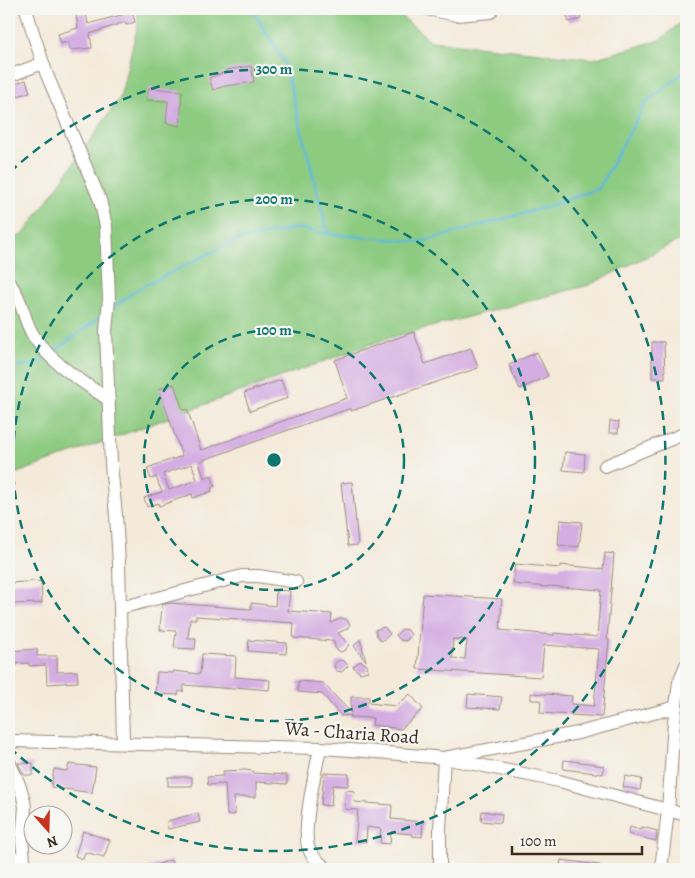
<svg xmlns="http://www.w3.org/2000/svg" width="695" height="878" font-family="Alegreya,serif">
	<rect width="100%" height="100%" fill="#f6f6f2"/>
	<filter id="ink" filterUnits="userSpaceOnUse"><feTurbulence type="fractalNoise" baseFrequency=".02" numOctaves="2"/><feDisplacementMap in="SourceGraphic" scale="10" xChannelSelector="R" yChannelSelector="G"/><feConvolveMatrix kernelMatrix="1 2 1 2 8 2 1 2 1" color-interpolation-filters="sRGB"/></filter>
	<filter id="wash" filterUnits="userSpaceOnUse"><feTurbulence type="fractalNoise" baseFrequency=".0096" numOctaves="4" result="noise"/><feDisplacementMap in="SourceGraphic" scale="20" xChannelSelector="R" yChannelSelector="G"/><feGaussianBlur stdDeviation="1.12" result="paint"/><feColorMatrix in="noise" values="0 0 0 0 0 0 0 0 0 0 0 0 0 0 0 0 0 1.4 0 .05"/><feComposite in="paint" operator="in"/></filter>
	<g filter="url(#wash)">
		<rect width="100%" height="100%" fill="#f4eada"/>
		<path fill="#8dcb81" stroke="#647a50" d="M138,9H393L431,41L593,59L660,40L686,18V237L589,285L385,339L9,476V239L23,235L120,98L138,24Z"/>
		<g fill="none" stroke-linecap="round" stroke-linejoin="round">
			<g stroke="#5fb9dc" stroke-width="2.5">
				<path d="M252,9L284,62L328,234"/>
				<path d="M114,307L136,290L234,241L297,228L328,234L421,242L550,206L599,188L646,102L686,71"/>
				<path d="M52,353L103,315"/>
				<path d="M9,367L37,364L45,358"/>
			</g>
		</g>
		<g id="blocks">
			<g fill="#d4ade2" fill-rule="evenodd">
				<path d="M564,9H577L581,19L569,22Z"/>
				<path d="M86,12L88,24L132,12L135,22L126,25L125,22L90,34L92,48L70,50L68,41L61,44L58,34L78,28L76,14Z"/>
				<path d="M251,66L254,82L225,86L213,90L209,78L226,72V70Z"/>
				<path d="M26,80L30,92L9,99V86Z"/>
				<path d="M149,88L182,91L180,126L166,123L168,101L146,100Z"/>
				<path d="M414,332L425,364L471,348L478,368L351,411V408L206,459L199,462L204,478L211,475L215,486L211,488L212,491L193,498L192,494L159,506L158,503L147,507L144,498L162,492L156,477L151,479L147,468L182,456L159,389L174,384L183,410L187,409L201,450H202L347,398L335,360ZM192,464L197,480L169,490L163,474Z"/>
				<path d="M652,342H664L665,378H652Z"/>
				<path d="M537,352L548,376L520,389L509,365Z"/>
				<path d="M281,380L288,398L250,411L244,393Z"/>
				<path d="M610,421L619,422L618,433H609Z"/>
				<path d="M565,452L585,454L584,472L563,470Z"/>
				<path d="M352,482L358,545L348,546L341,483Z"/>
				<path d="M560,520L582,522L579,547L558,545Z"/>
				<path d="M605,553L614,554L607,639L609,640L602,717L540,713L541,700H531V693L572,696L571,704L594,706L599,649L544,645L541,677L417,669L423,594L502,599L500,630L554,635V633L597,637L601,590L548,586V587L513,584L515,564L560,568V565L603,569ZM453,639L467,640L465,659L452,658Z"/>
				<path d="M41,581L42,603L9,604V583Z"/>
				<path d="M276,590L290,591L288,611L332,614L331,623L341,618L346,619L350,624L347,629L338,633L349,645L345,650L341,652L337,650L335,648L334,641L293,638L294,623L196,616V619H190L188,638H196L195,649L174,648L176,631L160,630L162,605L170,603L251,609V603L275,606Z"/>
				<path d="M384,627L386,629L390,634L386,638L381,641L377,636L375,630Z"/>
				<path d="M402,629L408,630L411,635L408,639L405,641L400,640L396,635Z"/>
				<path d="M360,639L366,661L354,646Z"/>
				<path d="M249,640L287,643L286,654L248,651Z"/>
				<path d="M37,649V656H57V672L77,671L78,682L47,684L46,665L29,666V663L9,664V651Z"/>
				<path d="M202,654L236,656L235,677L270,680L269,690L236,687L235,689L184,685L183,692L179,691L178,695L155,694L157,672L173,673V671L200,674Z"/>
				<path d="M340,660L344,661L348,666L342,672L336,671L334,666L336,662Z"/>
				<path d="M361,661L367,665L368,671L360,673L353,667L357,663Z"/>
				<path d="M298,681L323,683L351,713V697H369V703L396,706L410,694L423,709L401,729L372,725L373,718L350,717L351,715L341,716L322,694L298,692Z"/>
				<path d="M468,694L502,697L500,709L467,707Z"/>
				<path d="M564,760L596,764L595,765L604,766L603,774L563,769Z"/>
				<path d="M18,763H33V775H24Z"/>
				<path d="M69,764L96,767L92,793L51,787L54,769L67,771Z"/>
				<path d="M245,770L253,771V773L287,775V784L256,782V797H234L235,815H227L225,784L208,785L207,777L223,776V771Z"/>
				<path d="M324,773L349,774L348,786L333,785L331,806L321,805Z"/>
				<path d="M625,776L642,779L640,790L623,787Z"/>
				<rect x="168" y="777" width="24" height="9"/>
				<path d="M346,790L355,791L354,802L392,805L391,819L423,822L422,837L412,836V834L391,832L390,844L380,843L381,829L367,827L366,842L355,841L358,810L345,809Z"/>
				<path d="M482,811L502,814L501,823L481,821Z"/>
				<path d="M198,813L200,822L168,829L167,821Z"/>
				<path d="M630,827L641,830L642,827L657,831L656,841L628,834Z"/>
				<path d="M83,831L110,840L104,857L85,852L83,859L75,856Z"/>
				<path d="M171,860L174,869H148L147,868Z"/>
				<path d="M561,860L600,865L599,869H560Z"/>
			</g>
		</g>
	</g>
	<g filter="url(#ink)">
		<use href="#blocks" fill-opacity="0" stroke="#988a7c" stroke-width="1"/>
		<g fill="none" stroke-linecap="round" stroke-linejoin="round">
			<g stroke="#988a7c" stroke-width="14">
				<g id="minor">
					<path d="M26,9L34,36L47,75L100,200L106,226L109,299L106,331L111,465L116,515L119,563L123,743"/>
					<path d="M427,9L457,15L491,12"/>
					<path d="M9,76L43,63"/>
					<path d="M9,283C22,297 23,319 33,335C50,363 82,381 109,400"/>
					<path d="M605,466L686,433"/>
					<path d="M120,608L242,576H258L296,582"/>
					<path d="M9,741L320,748L365,751L444,758L559,781L686,815"/>
					<path d="M320,748C316,770 301,830 309,849C312,858 320,863 327,869"/>
					<path d="M9,762C16,777 23,791 25,807L22,840L25,869"/>
					<path d="M9,853L25,869"/>
					<path d="M440,869V829L444,758L578,733L676,707"/>
					<path d="M661,869L668,811L674,722L679,682L686,665"/>
				</g>
			</g>
			<use href="#minor" stroke="#fff" stroke-width="12"/>
		</g>
	</g>
	<g fill="none" stroke="#0f766e" stroke-width="2.5" stroke-dasharray="9 6">
		<circle cx="274" cy="460" r="130"/>
		<circle cx="274" cy="460" r="261"/>
		<path d="M10 172A391 391 0 1 1 10 748"/>
	</g>
	<g text-anchor="middle" dominant-baseline="central" stroke-width="4.5" stroke-linejoin="round" paint-order="stroke">
		<g font-size="19" fill="#3b2a1e" stroke="#f6f6f2">
			<text transform="translate(352 733) rotate(4)">Wa - Charia Road</text>
		</g>
	</g>
	<circle cx="274" cy="460" r="8" fill="#0f766e" stroke="#f6f6f2" stroke-width="2.5"/>
	<g font-size="15" text-anchor="middle" font-weight="bold" fill="#0f766e" stroke="#f6f6f2" stroke-width="4.5" stroke-linejoin="round" paint-order="stroke">
		<text x="274" y="74">300 m</text>
		<text x="274" y="204">200 m</text>
		<text x="274" y="335">100 m</text>
	</g>
	<rect width="695" height="878" fill="none" stroke="#f6f6f2" stroke-width="30"/>
	<g transform="translate(48 830) rotate(160)"><circle r="24" fill="#f6f6f2" stroke="#aba49d"/>
	<path d="M0-4L9 19L0 12L-9 19Z" fill="#c8321e"/>
	<text y="-8" font-size="14" font-weight="bold" text-anchor="middle" fill="#3b2a1e">N</text>
	</g>
	<path d="M512 846v8h130v-8" fill="none" stroke="#3b2a1e" stroke-width="2.5"/>
	<text x="520" y="846" font-size="15" fill="#3b2a1e" stroke="#f6f6f2" stroke-width="4" paint-order="stroke">100 m</text>
</svg>
